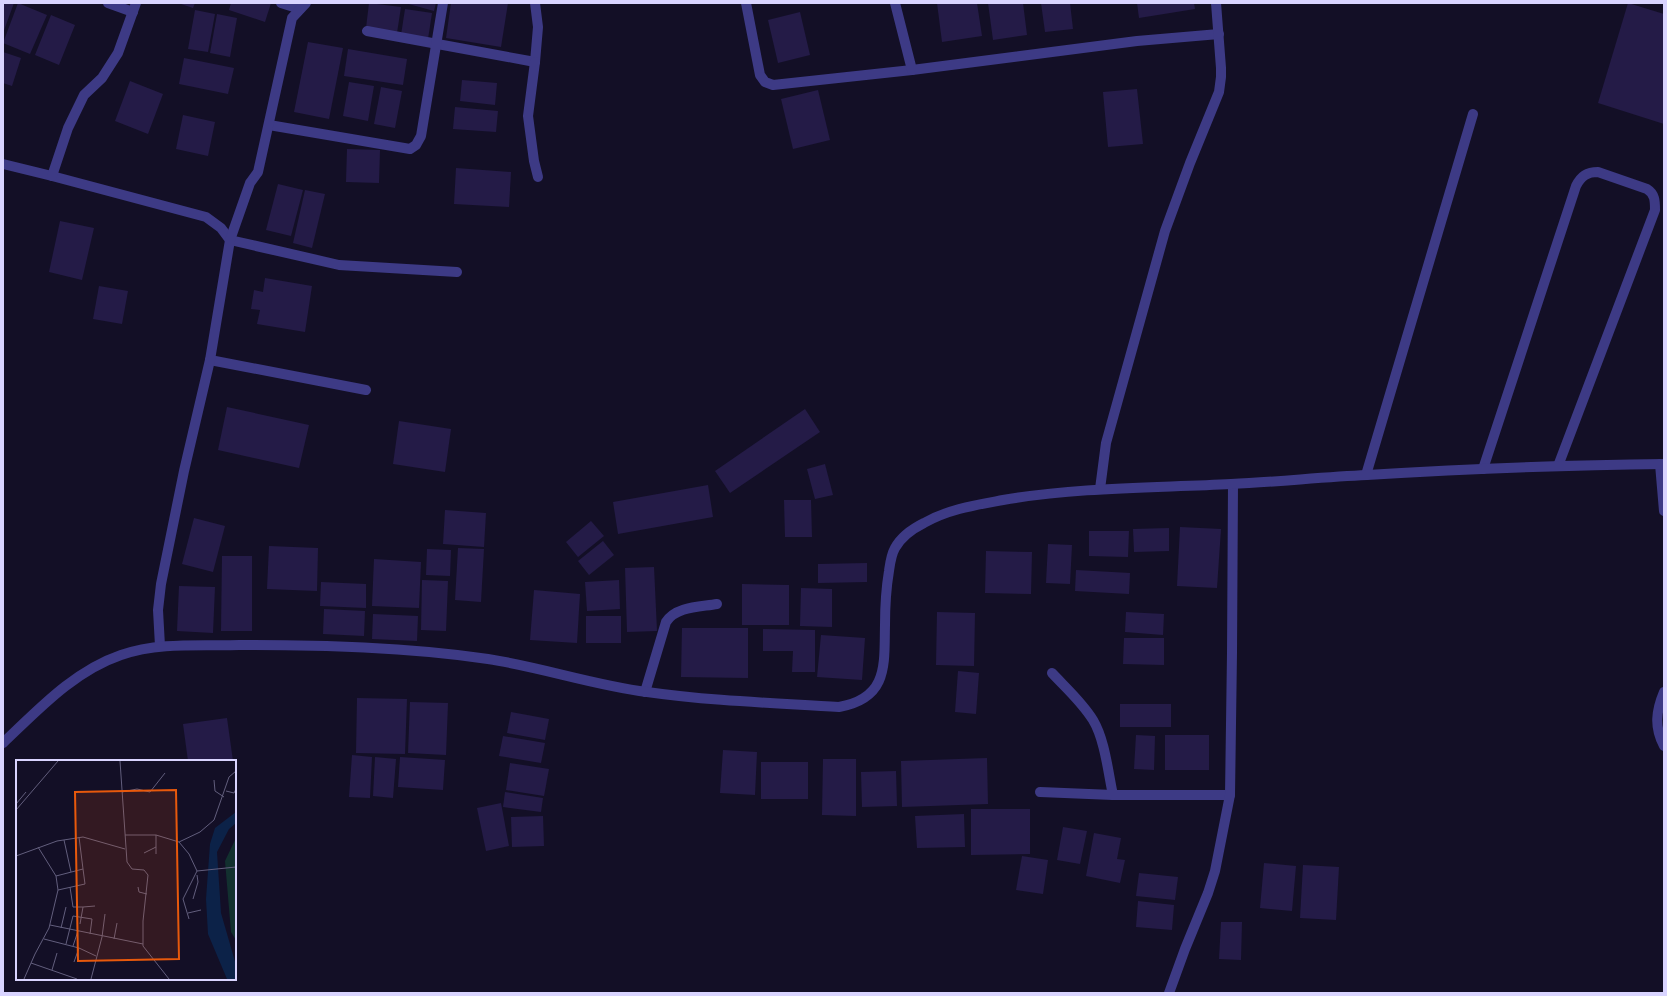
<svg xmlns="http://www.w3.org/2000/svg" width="1667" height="996" font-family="'PT Sans Narrow',sans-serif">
	<rect width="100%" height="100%" fill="#130f26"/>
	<g fill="#241b47">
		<path d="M3,3H14L3,33Z"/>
		<path d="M18,3L47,15L30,54L3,43Z"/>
		<path d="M178,3H195L193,8Z"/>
		<path d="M231,3H271L265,22L229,10Z"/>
		<path d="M369,3L401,7L397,33L366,28Z"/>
		<path d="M405,3H436L434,11Z"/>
		<path d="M451,3H508L501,47L446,38Z"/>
		<path d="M937,3H977L982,36L942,42Z"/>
		<path d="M988,3H1023L1027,35L993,40Z"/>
		<path d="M1041,3H1070L1073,29L1045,32Z"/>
		<path d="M1137,3H1194L1195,9L1139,18Z"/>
		<path d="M1628,3L1664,14V124L1598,103Z"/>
		<path d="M405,9L432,13L428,39L401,35Z"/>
		<path d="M195,10L215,14L208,52L188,49Z"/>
		<path d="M800,12L810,55L778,63L768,20Z"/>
		<path d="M217,14L237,18L230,57L210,53Z"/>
		<path d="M51,15L75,25L59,65L35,55Z"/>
		<path d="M308,42L343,48L329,119L294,112Z"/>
		<path d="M348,49L407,59L403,85L344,76Z"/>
		<path d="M3,52L21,58L12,86L3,83Z"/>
		<path d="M184,58L234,68L228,94L179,84Z"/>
		<path d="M462,80L497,83L495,105L460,101Z"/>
		<path d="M130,81L163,94L148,134L115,121Z"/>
		<path d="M349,82L374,86L368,121L343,116Z"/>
		<path d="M381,87L402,91L395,128L374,124Z"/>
		<path d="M1137,89L1143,144L1108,147L1103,92Z"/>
		<path d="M818,90L830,140L793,149L781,99Z"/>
		<path d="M455,107L498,111L496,132L453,129Z"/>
		<path d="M183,115L215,122L208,156L176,149Z"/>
		<path d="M347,149L380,150L379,183L346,182Z"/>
		<path d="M456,168L511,172L509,207L454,204Z"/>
		<path d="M278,184L303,190L291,236L266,230Z"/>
		<path d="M305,190L325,194L312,248L293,243Z"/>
		<path d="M60,221L94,228L82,280L49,272Z"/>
		<path d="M265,278L312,286L305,332L257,324L260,310L251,309L254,290L263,292Z"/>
		<path d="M99,286L128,291L122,324L93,319Z"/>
		<path d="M227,407L309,425L299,468L218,450Z"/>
		<path d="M805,409L820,432L730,493L715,471Z"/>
		<path d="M399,421L451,429L445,472L393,464Z"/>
		<path d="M825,464L833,495L815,499L807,469Z"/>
		<path d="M708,485L713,517L618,534L613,502Z"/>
		<path d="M784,500H811L812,537H785Z"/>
		<path d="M445,510L486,513L484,547L443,544Z"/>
		<path d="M194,518L225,526L213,572L182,564Z"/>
		<path d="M591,521L604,536L578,557L566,542Z"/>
		<path d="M1180,527L1221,529L1217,588L1177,586Z"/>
		<path d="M1169,528V551L1134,552L1133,529Z"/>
		<path d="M1089,531H1129L1128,557L1089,556Z"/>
		<path d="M603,541L614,555L589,575L578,561Z"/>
		<path d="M1048,544L1072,545L1070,584L1046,583Z"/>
		<path d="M269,546L318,548L317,591L267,589Z"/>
		<path d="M458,548L484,549L481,602L455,600Z"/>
		<path d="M427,549L451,550L450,576L426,575Z"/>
		<path d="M986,551L1032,552L1031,594L985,593Z"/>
		<path d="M222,556H252V631H221Z"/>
		<path d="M374,559L421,562L419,608L372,606Z"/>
		<path d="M867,563V582L818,583V564Z"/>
		<path d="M654,567L657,631L627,632L625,568Z"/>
		<path d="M1076,570L1130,573L1129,594L1075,591Z"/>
		<path d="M422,580L448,581L446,631L421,630Z"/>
		<path d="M619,580L620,609L587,611L585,582Z"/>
		<path d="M321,582L366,584V608L320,606Z"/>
		<path d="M742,584L789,585V625H742Z"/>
		<path d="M179,586L215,587L213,633L177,631Z"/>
		<path d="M801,588L832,589V627L800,626Z"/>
		<path d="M534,590L580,594L577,643L530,640Z"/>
		<path d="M324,609L365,611L364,636L323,634Z"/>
		<path d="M937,612L975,613L974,666L936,665Z"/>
		<path d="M1126,612L1164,614L1163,635L1125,632Z"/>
		<path d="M373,614L418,616L417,641L372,639Z"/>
		<rect x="586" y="616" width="35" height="27"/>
		<path d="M682,628H748V678L681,677Z"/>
		<path d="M763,629L815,630V672H792L793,651H763Z"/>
		<path d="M821,635L865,638L862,680L817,677Z"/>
		<path d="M1124,638H1164V665L1123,664Z"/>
		<path d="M958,671L979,673L976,714L955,712Z"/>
		<path d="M357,698L407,699L405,754L356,753Z"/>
		<path d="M410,702L448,703L446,755L408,753Z"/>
		<rect x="1120" y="704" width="51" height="23"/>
		<path d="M511,712L549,719L545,740L507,733Z"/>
		<path d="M227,718L233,761H188L183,724Z"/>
		<path d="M1136,735L1155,736L1154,770L1134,769Z"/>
		<rect x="1165" y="735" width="44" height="35"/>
		<path d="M503,736L545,743L541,763L499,756Z"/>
		<path d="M723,750L757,752L755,795L720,793Z"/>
		<path d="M352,755L372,757L370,798L349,797Z"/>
		<path d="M375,757L396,759L393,798L373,796Z"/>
		<path d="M400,757L445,760L443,790L398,787Z"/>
		<path d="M987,758L988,804L902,807L901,761Z"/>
		<path d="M823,759H856V816L822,815Z"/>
		<rect x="761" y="762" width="47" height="37"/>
		<path d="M510,763L549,769L544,796L506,790Z"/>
		<path d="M896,771L897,806L862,807L861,772Z"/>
		<path d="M505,792L543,798L541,812L503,807Z"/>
		<path d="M501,803L509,846L486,851L477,808Z"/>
		<path d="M971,809H1030V854L971,855Z"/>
		<path d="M964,814L965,847L917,848L915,816Z"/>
		<path d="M543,816L544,846L512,847L511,817Z"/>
		<path d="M1063,827L1087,831L1080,864L1057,860Z"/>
		<path d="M1094,833L1121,838L1117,859L1125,860L1120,883L1086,876Z"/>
		<path d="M1022,856L1048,860L1043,894L1016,890Z"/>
		<path d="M1264,863L1296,866L1292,911L1260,908Z"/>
		<path d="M1303,865L1339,867L1336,920L1300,918Z"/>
		<path d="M1139,873L1178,877L1175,900L1136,896Z"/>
		<path d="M1138,901L1174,905L1172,930L1136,927Z"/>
		<path d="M1221,922H1242L1241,960L1219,959Z"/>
	</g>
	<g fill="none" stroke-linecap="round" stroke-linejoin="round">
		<g stroke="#3d3a85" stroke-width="10">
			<path d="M1483,469L1576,186C1581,176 1587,172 1598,172L1647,189C1655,194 1655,201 1655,210L1558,466"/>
			<path d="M1366,475L1473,114"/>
		</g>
		<g stroke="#3d3a85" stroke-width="10">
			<path d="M108,3L133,12"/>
			<path d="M281,3L300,9"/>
			<path d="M746,3L760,75L765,82L773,85L912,70"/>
			<path d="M895,3L912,70L1137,41L1219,34"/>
			<path d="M367,31L535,62L538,27L535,3"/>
			<path d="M535,62L528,116L534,161L538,177"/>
			<path d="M269,125L410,149L416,145L421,136L443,3"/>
			<path d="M3,164L52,176L206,217L221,228L230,240L339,265L457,272"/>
			<path d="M52,176L68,128L84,95L102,78L118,53L136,3"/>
			<path d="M210,360L366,390"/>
			<path d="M1660,464L1664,511"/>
			<path d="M1100,489L1106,443L1165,231L1190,163L1219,92L1221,77V68L1216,3"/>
			<path d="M160,646L158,610L161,584L184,471L210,360L230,240L250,183L258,172L292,18L306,3"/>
			<path d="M1052,673C1066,688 1082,702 1093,720C1105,740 1108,772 1113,795"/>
			<path d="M645,692L666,622C676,606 701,607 717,604"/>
			<path d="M1664,692C1656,711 1654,727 1664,746"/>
			<path d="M1040,792L1113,795H1230"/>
			<path d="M1169,993L1185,949L1208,893L1215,871L1230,795L1232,653L1233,484"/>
		</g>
		<path stroke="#3d3a85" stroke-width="10" d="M3,743C39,709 74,671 121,655C159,642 199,646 239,645C321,645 407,647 488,659C541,667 593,685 647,692C710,701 775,703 839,707C889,698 884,664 885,625C885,607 886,589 889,571C890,564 891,555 895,548C901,537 914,528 924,523C949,509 976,505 1003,500C1079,487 1155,488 1231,484C1277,482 1322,477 1367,475C1466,469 1565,465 1664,464"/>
	</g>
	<g transform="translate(16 760)">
		<rect width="220" height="220" fill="#130f26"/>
		<path d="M220,78V180L215,172L209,101Z" fill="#12302f"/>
		<path d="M220,52V63L213,69L201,92L205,153L220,205V219H211L192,174L190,139L194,84L199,68Z" fill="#0c2248"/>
		<path fill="none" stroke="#625e7d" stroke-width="1" d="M104,1L111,102L116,109L128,110L132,115L127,161V186L153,219M198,20L199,31L208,37M210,31L218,33L220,29M106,32L121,29L134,32L149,13M0,44L10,32M0,50L42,1M109,75H140L163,82L184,72L198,60L213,17L220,11M140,75V94M48,80L55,112M163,82L173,94L181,111L167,139L173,159M128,93L140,87M0,96L41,81L67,77L109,89M181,111L220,107M40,116L67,109L63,77M54,127L57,147H67L64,164M122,127L123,132L131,134M42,130L69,124L67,109M177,139L182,122L181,115M67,147L79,146M172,153L185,150M34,165L127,184M45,168L50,147M28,179L63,188L80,196M98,179L101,163M50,184L57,156L76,159L74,174M57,186L62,171M58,202L63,188M15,203L61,219M36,210L41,193M8,219L19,194L33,168L42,130L40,116L22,87M75,219L86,177L89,154"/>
		<path fill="#e8590c" fill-opacity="0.15" stroke="#e8590c" stroke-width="2" d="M160,30L163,199L62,201L59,32Z"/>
		<rect width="220" height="220" fill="none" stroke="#d9d4ff" stroke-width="2"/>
	</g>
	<rect width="1667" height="996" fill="none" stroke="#d9d4ff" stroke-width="8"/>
</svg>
